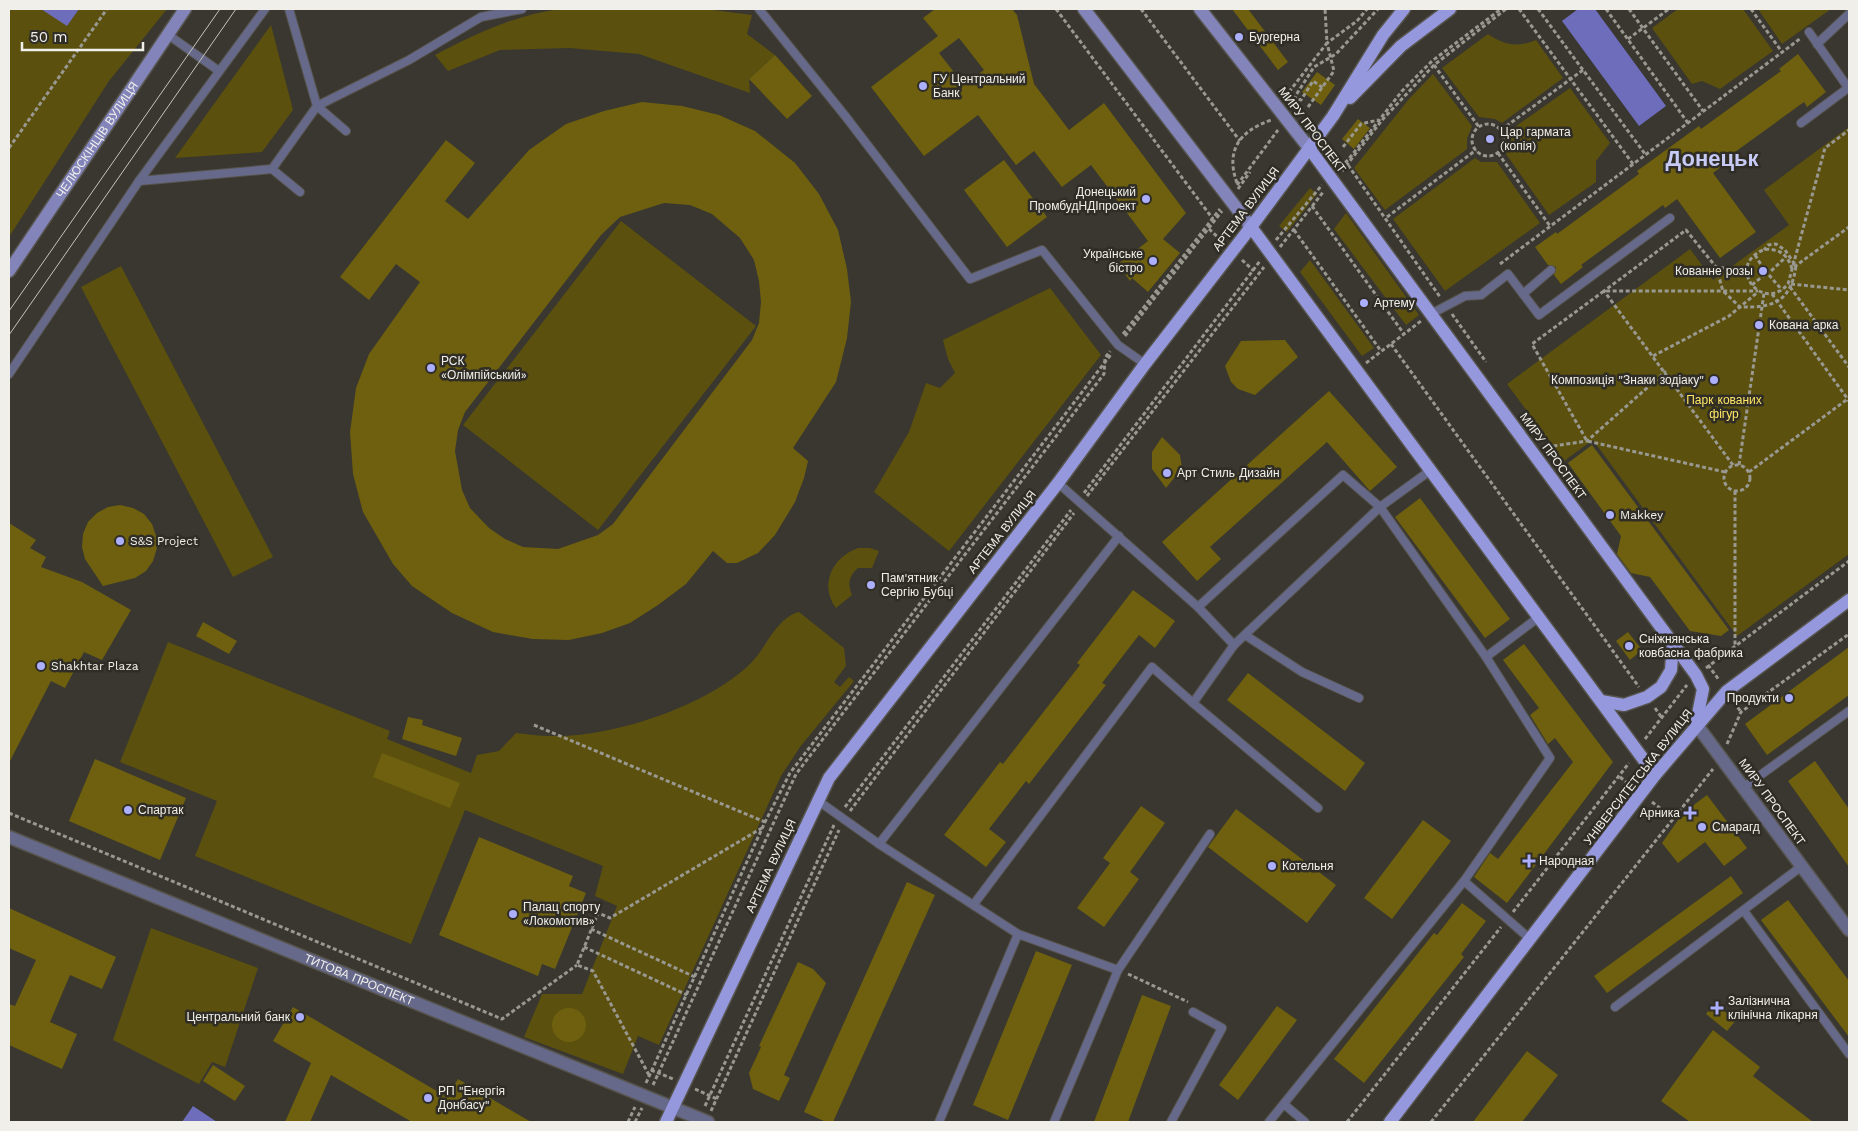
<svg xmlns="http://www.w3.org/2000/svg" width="1858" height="1131" font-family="'Work Sans',sans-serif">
	<rect width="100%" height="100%" fill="#39372f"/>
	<g fill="#5b500e">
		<path d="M9,9H167L109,81L9,237Z"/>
		<path d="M560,9H705L752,15L747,34L775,55L749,79L750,93L639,54L569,48L500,50L448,71L435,55C475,34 515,15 560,9Z"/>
		<path d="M1678,9H1743L1773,51L1720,89L1702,81L1692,84L1652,28Z"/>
		<path d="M1758,9H1831L1782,44Z"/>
		<path d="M271,25L293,110L262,152L175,158Z"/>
		<path d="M1488,34C1504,45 1517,48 1536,40L1563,78L1502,123L1495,119L1479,117L1442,68Z"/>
		<path d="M1433,74L1472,126L1467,139V149L1385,210L1354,168L1409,99Z"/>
		<path d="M1570,88L1610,143L1596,161V182L1549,215L1506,154L1511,139L1509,131Z"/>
		<path d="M1849,127V554L1737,636L1593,440L1564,461L1507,384L1690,249L1713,280L1789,225L1764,190Z"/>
		<path d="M1475,158L1481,162H1497L1540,223L1445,291L1393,219Z"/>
		<path d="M1310,188L1317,194L1287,232L1279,226Z"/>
		<path d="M1346,213L1419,315L1406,325L1334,229Z"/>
		<path d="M621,221L756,326L598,530L463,425Z"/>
		<path d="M1310,260L1374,348L1362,356L1300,272Z"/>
		<path d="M121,266L273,557L233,577L81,287Z"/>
		<path d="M1050,288L1101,355L949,551L874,492L909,432L926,383L940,388L955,373L948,359L943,340Z"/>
		<path d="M858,548H870L879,551L872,568H858C849,576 847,583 852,595L836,608C819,585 832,557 858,548Z"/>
		<path d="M799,612L844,648L846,666L834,682L840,687L849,677L854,681L800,747L781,776L659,1045L638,1036L623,1074L524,1037L542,994H582L617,906L595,896L603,866L465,810L411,944L195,856L217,801L120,762L168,642L390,731L387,739L471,773L477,755L499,751L516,733C528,734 539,736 551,736C611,738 708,706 751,663C766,648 777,617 799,612Z"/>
		<path d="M151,928L258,968L225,1067L212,1062L199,1084L113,1040Z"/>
	</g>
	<g fill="#6d6dbb">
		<path d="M41,9H79L67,26Z"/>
		<path d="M1578,9H1595L1666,106L1639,126L1562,21Z"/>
		<path d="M193,1106L217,1122H182Z"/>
	</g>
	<g fill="#6e600e" fill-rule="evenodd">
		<path d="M935,9H1012L1017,15L1034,84L1069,130L1104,103L1186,213L1163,239L1180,253L1148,292L1132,278L1130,281L1118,264L1148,241L1091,165L1062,187L1034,151L1016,165L978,115L924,156L871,87L938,36L923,18ZM959,38L984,70L964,85L939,53Z"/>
		<path d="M1232,9H1248L1288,62L1278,70Z"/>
		<path d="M1798,54L1826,92L1807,107L1804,102L1724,160L1726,163L1713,173L1756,232L1720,258L1677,199L1665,208L1663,205L1581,265L1583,267L1561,284L1554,275L1556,267L1548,265L1535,247L1556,232L1557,234L1639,174L1637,171L1699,126L1701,129L1781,71L1779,69Z"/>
		<path d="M775,55L812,96L787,119L749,79Z"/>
		<path d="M1317,72L1335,85L1321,105L1302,92Z"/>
		<path d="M642,102L682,106L719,115L755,131L795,163L819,194L838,230L847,269L851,302L847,338L836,382L793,448L808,461L804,478L795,502L775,535L758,553L737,563H727L713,551L686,584L658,605L630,623L602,633L569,640L533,639L493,632L452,613L412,586L393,564L363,512L353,474L350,432L356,388L369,354L420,282L396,264L369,300L340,277L446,140L475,163L445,201L468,219L529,150L566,124L604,111ZM664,203L690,205L712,214L740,238L754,260L759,281L761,302L759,323L752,340L613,524L598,535L558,549L523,547L505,539L489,528L470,508L462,490L455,451L458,430L465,412L601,235L620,217Z"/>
		<path d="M1358,119L1370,128L1354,149L1342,139Z"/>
		<path d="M1004,160L1047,217L1007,247L964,190Z"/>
		<path d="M1285,340L1298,357L1255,395L1238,389L1231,382L1225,366L1241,341Z"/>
		<path d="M1329,391L1397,467L1370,491L1327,442L1210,547L1221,559L1197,581L1162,542Z"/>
		<path d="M1162,437L1180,455L1182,468L1166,488L1152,469V452Z"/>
		<path d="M1592,445L1729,630L1721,636L1690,631L1650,577L1631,573L1617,554L1621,536L1568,463Z"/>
		<path d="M1420,498L1510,619L1485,638L1395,517Z"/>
		<path d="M120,505L133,508L144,514L152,524L156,536L157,548L153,561L146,571L135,578L103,586L85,559L82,547L83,534L88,522L97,513L108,507Z"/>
		<path d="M9,523L36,540L30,548L46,557L41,567L82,582L131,610L102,660L84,652L65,688L51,681L9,763Z"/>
		<path d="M1133,590L1175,621L1155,648L1139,635L1102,683L1106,685L1029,784L1026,781L989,829L1006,842L986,867L944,835L1000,762L1003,764L1080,665L1077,663Z"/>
		<path d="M203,622L237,641L229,654L196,636Z"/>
		<path d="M1628,632L1642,650L1630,660L1616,641Z"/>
		<path d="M1524,644L1613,762L1507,903L1474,877L1490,853L1498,859L1573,762L1555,738L1548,744L1530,715L1539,708L1503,660Z"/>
		<path d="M1849,647V695L1767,755L1745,724Z"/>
		<path d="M1248,673L1365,763L1345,791L1227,700Z"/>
		<path d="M408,717L423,720L422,725L462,738L456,756L402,739Z"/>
		<path d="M382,753L460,783L450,808L373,777Z"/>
		<path d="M95,759L186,798L160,860L69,821Z"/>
		<path d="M1815,761L1849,809V867L1788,781Z"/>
		<path d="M1707,795L1747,848L1724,866L1705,842L1678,863L1662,843L1683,813Z"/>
		<path d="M1141,806L1165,823L1130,872L1139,879L1104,927L1077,908L1110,863L1103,858Z"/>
		<path d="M1236,809L1336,885L1307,923L1208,847Z"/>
		<path d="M1423,820L1451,841L1392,919L1364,898Z"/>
		<path d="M479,837L573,876L569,886L586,893L555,969L542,964L538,976L439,935Z"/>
		<path d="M1731,876L1743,893L1607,993L1594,976Z"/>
		<path d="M907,882L935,895L833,1122H826L804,1112Z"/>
		<path d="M1788,900L1849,981V1037L1761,920Z"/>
		<path d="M1462,903L1486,921L1461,954L1464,957L1364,1083L1334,1059L1434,933L1437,935Z"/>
		<path d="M9,908L116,957L102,989L70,975L50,1022L77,1034L62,1069L9,1045V1004L15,1006L36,960L9,948Z"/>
		<path d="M1036,951L1072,965L1008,1120L973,1105Z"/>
		<path d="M798,962L813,969L826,983L784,1075L790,1078L779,1101L753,1089L749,1073L761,1047L759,1046Z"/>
		<path d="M1142,995L1171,1006L1128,1122H1094Z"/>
		<path d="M1714,1003L1736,1020L1727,1031L1706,1014Z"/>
		<path d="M1277,1006L1297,1020L1238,1100L1219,1085Z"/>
		<path d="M293,1007L447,1097L458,1079L531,1122H412L331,1075L310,1122H285L311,1063L273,1041Z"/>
		<circle cx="569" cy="1025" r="17"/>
		<path d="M1713,1030L1760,1067L1753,1076L1813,1122H1690L1661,1101Z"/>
		<path d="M1527,1051L1558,1075L1522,1122H1473Z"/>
		<path d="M213,1065L245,1086L235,1101L203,1081Z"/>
	</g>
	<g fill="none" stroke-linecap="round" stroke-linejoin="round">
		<g stroke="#56544d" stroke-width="10">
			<g id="service">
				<path d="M759,9L846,117L970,279L1042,250L1118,345L1145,364"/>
				<path d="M1809,32L1849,89"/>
				<path d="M167,34L219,71"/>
				<path d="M1817,44L1849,14"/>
				<path d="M1801,123L1848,88"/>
				<path d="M346,131L317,106L409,60L481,17L522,9"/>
				<path d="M272,169L300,192"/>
				<path d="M139,181L272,169L317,106L289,9"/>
				<path d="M1523,294L1551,270"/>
				<path d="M1431,314L1465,296L1481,295L1508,274L1539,315L1670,218"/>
				<path d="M9,374L139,181L265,9"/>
				<path d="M1058,483L1198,607L1234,645L1193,703L1318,808"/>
				<path d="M1198,607L1343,475L1380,507L1486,657L1550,758L1464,881L1269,1122"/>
				<path d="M1245,635L1302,672L1359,698"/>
				<path d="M1234,645L1380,507L1431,470"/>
				<path d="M1486,657L1539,617"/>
				<path d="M1744,787L1849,711"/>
				<path d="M817,800L879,844L1018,934L1118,970L1054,1122"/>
				<path d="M879,844L1119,536"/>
				<path d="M1464,881L1530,939"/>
				<path d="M974,904L1152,667L1193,703"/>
				<path d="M1744,911L1849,1054"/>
				<path d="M1118,970L1210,834"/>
				<path d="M1615,1007L1802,866"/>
				<path d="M1285,1105L1305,1122"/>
				<path d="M939,1122L1018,934"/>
				<path d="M1171,1122L1222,1028L1193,1012"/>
			</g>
		</g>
		<g stroke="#56544d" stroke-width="15">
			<g id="tertiary">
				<path d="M1696,724L1849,930"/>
				<path id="s1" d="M9,837L708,1122"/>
			</g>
		</g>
		<g stroke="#56544d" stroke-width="15">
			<g id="secondary">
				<path d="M1084,9L1251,227"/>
				<path d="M1200,9L1309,148"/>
				<path id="s2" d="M9,271L185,9"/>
			</g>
		</g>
		<g stroke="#56544d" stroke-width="15">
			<g id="primary">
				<path d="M1350,98L1401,46L1450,9"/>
				<path d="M1309,148L1696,675L1703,689L1696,724"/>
				<path d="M1251,227L1655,775"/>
				<path d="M1601,701L1624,705L1647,697L1661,687L1671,670L1673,644"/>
				<path d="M666,1122L829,778L1058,483L1145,364L1251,227L1333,116L1383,35L1404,9"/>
				<path d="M1390,1122L1655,775L1727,691L1849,600"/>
			</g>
		</g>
		<g stroke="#999891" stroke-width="3" stroke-dasharray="4 2.5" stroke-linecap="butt">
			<path d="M1056,9L1213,219"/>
			<path d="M1141,9L1240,141"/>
			<path d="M1519,9L1633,164"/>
			<path d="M1538,9L1645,154"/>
			<path d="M1606,9L1688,123"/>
			<path d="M1629,9L1703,111"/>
			<path d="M1751,9L1782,52"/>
			<path d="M1628,39L1669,9"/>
			<path d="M1434,65L1479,127"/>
			<path d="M1286,96L1301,100L1313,81L1323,88"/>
			<path d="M1285,97L1327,43L1325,9"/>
			<path d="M1292,106L1296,95L1314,67L1336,54L1378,9"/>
			<path d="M1308,107L1334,71L1327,43L1357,21L1367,9"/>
			<circle cx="1488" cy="140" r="16"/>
			<path d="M1501,130L1583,70"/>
			<path d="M1343,147L1361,124L1378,120"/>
			<path d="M9,148L107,9"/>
			<path d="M1498,153L1550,226"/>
			<path d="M1348,165L1440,297"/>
			<path d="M1340,167L1348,160L1402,91L1432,61L1501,9"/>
			<path d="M1342,171L1383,119L1434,65L1506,9"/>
			<path d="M1237,183C1225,150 1240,131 1271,120"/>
			<path d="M1237,185L1278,130"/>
			<path d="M1238,189L1250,172"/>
			<path d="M1312,206L1404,334"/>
			<path d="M1387,217L1476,150"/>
			<path d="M1209,229L1223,242"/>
			<path d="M1294,230L1381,351"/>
			<path d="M1276,240L1322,185"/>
			<path d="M1280,247L1324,191"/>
			<path d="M1755,255L1765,271"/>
			<path d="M1242,260L1254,271"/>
			<path d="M1500,264L1801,38"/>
			<path d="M1716,267L1723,291L1740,307C1773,308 1791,302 1796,266L1785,250L1776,244L1768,245L1764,250"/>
			<path d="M1794,267L1849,227"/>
			<path d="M1792,269C1789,259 1784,252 1774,250C1768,248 1761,250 1756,254C1730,272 1764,312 1788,284L1825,148L1849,130"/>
			<path d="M1769,275L1782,290"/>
			<path d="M1791,284L1849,290"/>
			<path d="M1752,285L1764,275L1765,271H1771L1786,257"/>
			<path d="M1790,287L1849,367"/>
			<path d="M1772,294L1849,401"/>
			<path d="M1452,314L1486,362"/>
			<path d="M1123,334L1220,209"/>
			<path d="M1125,336L1222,211"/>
			<path d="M1391,344L1639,687"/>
			<path d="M1653,356L1729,316L1758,292"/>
			<path d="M1366,363L1421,321"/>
			<path d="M1547,447L1587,441L1665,372L1664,371"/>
			<circle cx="1737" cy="478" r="13"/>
			<path d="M1733,465L1604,291L1686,230L1716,267L1747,271"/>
			<path d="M1739,465L1764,293"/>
			<path d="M1725,472L1587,441L1532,344L1604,291H1758"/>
			<path d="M1749,472L1849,398"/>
			<path d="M1735,491V646"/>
			<path d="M1084,493L1260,261"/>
			<path d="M1087,496L1264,267"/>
			<path d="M1708,665L1719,680"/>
			<path d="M1706,668L1849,561"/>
			<path d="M1734,702L1741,712"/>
			<path d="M1655,708L1662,718"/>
			<path d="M534,725L765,822"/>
			<path d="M1645,739L1687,685"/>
			<path d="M1727,744L1741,712L1849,634"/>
			<path d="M1620,777L1631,786"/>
			<path d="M1652,802L1673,818"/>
			<path d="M845,807L1071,510"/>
			<path d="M850,811L1074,513"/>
			<path d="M9,813L502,1019L577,965"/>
			<path d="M1513,912L1629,763"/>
			<path d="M591,929L695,977"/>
			<path d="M584,947L687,995"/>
			<path d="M1128,974L1188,1002"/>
			<path d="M651,1070L673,1079"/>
			<path d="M649,1075L593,971L577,965L598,913L610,918L762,828"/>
			<path d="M646,1083L765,822L790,773L1112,353"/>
			<path d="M653,1085L796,774L1104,374L1105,358L1110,351"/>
			<path d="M695,1089L717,1099"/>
			<path d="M705,1106L834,825"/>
			<path d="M711,1111L839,830"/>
			<path d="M628,1122L635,1107"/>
			<path d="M635,1122L642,1108"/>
			<path d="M1347,1122L1501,927"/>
			<path d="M1431,1122L1713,769"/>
		</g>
		<use href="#service" stroke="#67698b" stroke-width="8"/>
		<use href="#tertiary" stroke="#67698b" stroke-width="12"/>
		<use href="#secondary" stroke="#8284ba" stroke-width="12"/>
		<use href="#primary" stroke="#9698de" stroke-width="12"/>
		<g stroke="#c4c3bd" stroke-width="1">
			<path d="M9,311L220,9"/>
			<path d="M9,335L236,9"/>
		</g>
	</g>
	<g fill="#acaffb" stroke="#2f2d25" stroke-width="2">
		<circle cx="1239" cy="37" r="5"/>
		<circle cx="923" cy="86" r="5"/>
		<circle cx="1490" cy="139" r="5"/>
		<circle cx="1146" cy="199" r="5"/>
		<circle cx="1153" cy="261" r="5"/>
		<circle cx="1763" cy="271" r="5"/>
		<circle cx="1364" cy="303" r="5"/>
		<circle cx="1759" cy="325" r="5"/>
		<circle cx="431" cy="368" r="5"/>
		<circle cx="1714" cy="380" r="5"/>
		<circle cx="1167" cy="473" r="5"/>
		<circle cx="1610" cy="515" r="5"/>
		<circle cx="120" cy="541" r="5"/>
		<circle cx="871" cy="585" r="5"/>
		<circle cx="1629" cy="646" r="5"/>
		<circle cx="41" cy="666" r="5"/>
		<circle cx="1789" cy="698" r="5"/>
		<circle cx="128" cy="810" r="5"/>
		<path d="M1687.5 805.5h5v5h5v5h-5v5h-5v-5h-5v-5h5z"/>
		<circle cx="1702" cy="827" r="5"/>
		<path d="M1526.5 853.5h5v5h5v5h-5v5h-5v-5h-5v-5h5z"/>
		<circle cx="1272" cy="866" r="5"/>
		<circle cx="513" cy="914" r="5"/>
		<path d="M1714.5 1000.5h5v5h5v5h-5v5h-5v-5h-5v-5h5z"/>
		<circle cx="300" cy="1017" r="5"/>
		<circle cx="428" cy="1098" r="5"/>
	</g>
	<g text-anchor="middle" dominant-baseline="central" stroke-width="5" stroke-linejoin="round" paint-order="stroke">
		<g font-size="12" fill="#f0efea" stroke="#2f2d25" text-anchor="start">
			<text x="1249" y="37">Бургерна</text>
			<text x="933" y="79">ГУ Центральний<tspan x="933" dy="14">Банк</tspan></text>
			<text x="1500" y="132">Цар гармата<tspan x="1500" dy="14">(копія)</tspan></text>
			<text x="1136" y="192" text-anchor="end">Донецький<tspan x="1136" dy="14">ПромбудНДІпроект</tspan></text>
			<text x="1143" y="254" text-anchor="end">Українське<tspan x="1143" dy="14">бістро</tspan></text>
			<text x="1753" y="271" text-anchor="end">Кованне розы</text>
			<text x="1374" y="303">Артему</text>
			<text x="1769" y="325">Кована арка</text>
			<text x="441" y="361">РСК<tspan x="441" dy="14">«Олімпійський»</tspan></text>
			<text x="1704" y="380" text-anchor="end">Композиція "Знаки зодіаку"</text>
			<text x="1177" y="473">Арт Стиль Дизайн</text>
			<text x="1620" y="515">Makkey</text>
			<text x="130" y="541">S&amp;S Project</text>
			<text x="881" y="578">Пам'ятник<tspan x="881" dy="14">Сергію Бубці</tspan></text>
			<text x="1639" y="639">Сніжнянська<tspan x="1639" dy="14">ковбасна фабрика</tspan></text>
			<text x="51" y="666">Shakhtar Plaza</text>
			<text x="1779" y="698" text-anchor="end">Продукти</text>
			<text x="138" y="810">Спартак</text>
			<text x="1680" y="813" text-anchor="end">Арника</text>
			<text x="1712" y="827">Смарагд</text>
			<text x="1539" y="861">Народная</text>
			<text x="1282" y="866">Котельня</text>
			<text x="523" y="907">Палац спорту<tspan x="523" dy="14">«Локомотив»</tspan></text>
			<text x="1728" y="1001">Залізнична<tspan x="1728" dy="14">клінічна лікарня</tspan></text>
			<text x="290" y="1017" text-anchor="end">Центральний банк</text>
			<text x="438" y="1091">РП "Енергія<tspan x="438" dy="14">Донбасу"</tspan></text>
		</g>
		<g font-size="12" fill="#f0efea" stroke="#2f2d25">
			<text transform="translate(1312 130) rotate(53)">МИРУ ПРОСПЕКТ</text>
			<text stroke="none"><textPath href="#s2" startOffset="158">ЧЕЛЮСКІНЦІВ ВУЛИЦЯ</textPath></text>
			<text transform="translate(1246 209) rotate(-53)">АРТЕМА ВУЛИЦЯ</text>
			<text transform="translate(1553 456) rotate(54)">МИРУ ПРОСПЕКТ</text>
			<text transform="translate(1002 532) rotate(-52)">АРТЕМА ВУЛИЦЯ</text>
			<text transform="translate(1638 777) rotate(-52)">УНІВЕРСИТЕТСЬКА ВУЛИЦЯ</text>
			<text transform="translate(1772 802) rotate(54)">МИРУ ПРОСПЕКТ</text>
			<text transform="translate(771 866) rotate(-65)">АРТЕМА ВУЛИЦЯ</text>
			<text stroke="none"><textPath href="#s1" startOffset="378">ТИТОВА ПРОСПЕКТ</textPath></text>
		</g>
		<g font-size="12" fill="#fee564" stroke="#2f2d25">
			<text x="1724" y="400">Парк кованих<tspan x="1724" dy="14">фігур</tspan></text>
		</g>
		<g font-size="22" font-weight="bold" fill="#c7caf5" stroke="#2f2d25">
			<text x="1712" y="158">Донецьк</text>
		</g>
	</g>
	<rect width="1858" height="1131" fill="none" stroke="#f0efea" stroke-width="20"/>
	<path d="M22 42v8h121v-8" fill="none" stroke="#f0efea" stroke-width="2.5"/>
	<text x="30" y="42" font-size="15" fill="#f0efea" stroke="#2f2d25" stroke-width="4" paint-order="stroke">50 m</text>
</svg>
